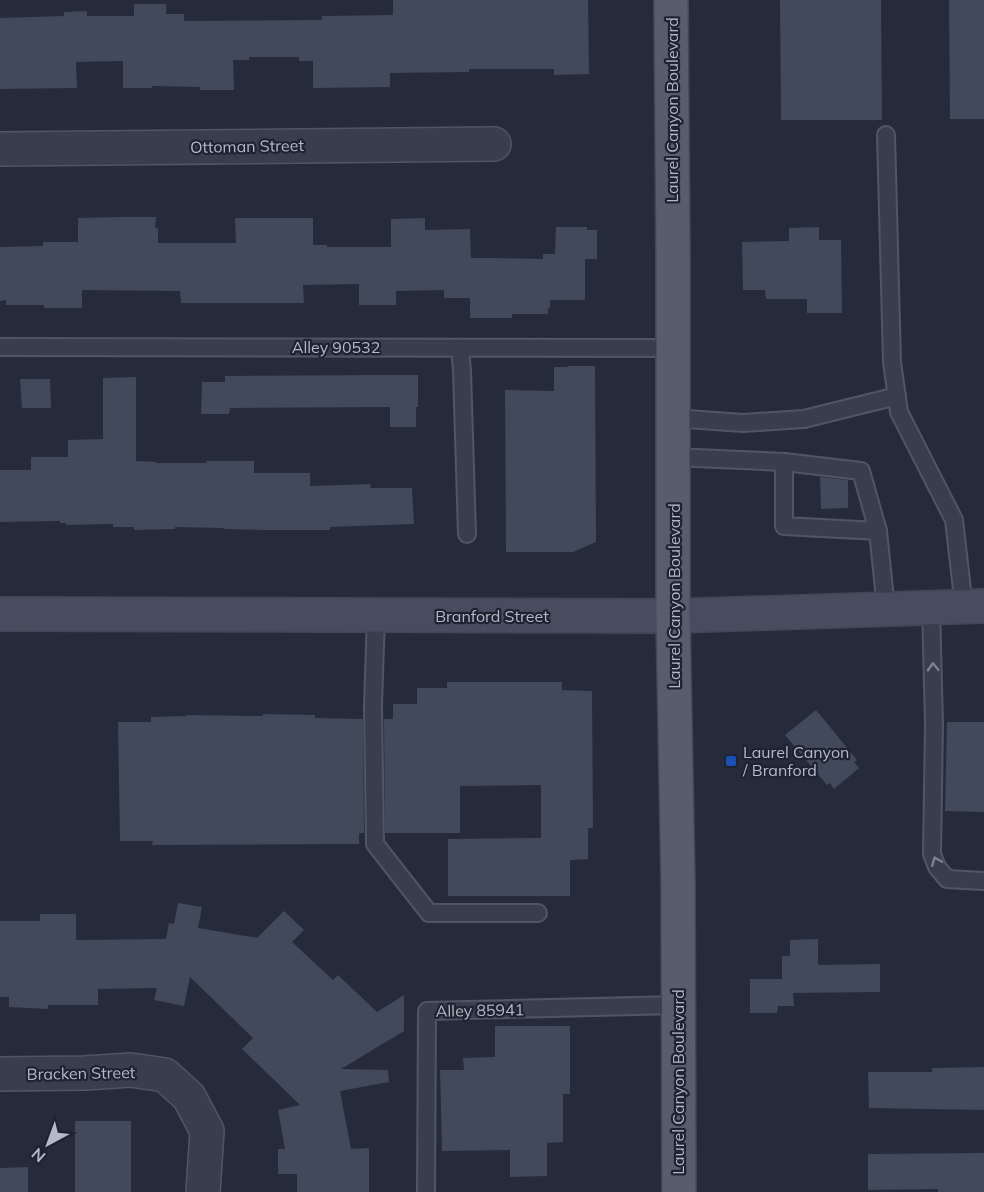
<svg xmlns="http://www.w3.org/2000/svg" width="984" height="1192" font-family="Mulish,sans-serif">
	<rect width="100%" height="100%" fill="#252b3b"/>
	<g fill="#41495b">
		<path d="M393,0H588L589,74L554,75V69H469V72L390,73V87L313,88V61H299V57H249V60H233L234,90H200V87L152,86V88H123V61L76,62L77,88L0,89V18L64,16V12L87,11V16H134V4H166V14H184V21L322,20V16L393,15Z"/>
		<path d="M780,0H881L882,120H781Z"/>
		<path d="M949,0H984V119H950Z"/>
		<path d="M122,217H156L155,228H158V243H236L235,218H313V245H327V247H391V219L425,218V230L470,229L471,258H492L543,259V254H555L556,227H587V230H597V259H585V300H550V308H548V314H512V318H470V298H444V290L396,291V305H359V284L303,285L304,303H181L180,291L82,290V308H44V305H6V300L0,301V247L43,246V242H78V218Z"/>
		<path d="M819,227V240H841L842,313H807V299H766L765,290H743L742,242L789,241V228Z"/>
		<path d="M568,366H595L596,542L573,552H506L505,390L554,391V367H568Z"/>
		<path d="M383,375H418V407H416V427H390V407L230,408L229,414H201L202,382H225V376Z"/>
		<path d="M136,377V461L156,462V463H206L207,461H254V473H310V486L371,484L370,488H412L414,524L330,527V530H269L224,529V528L175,527V529L134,530V527H113V524L66,525V523H60V521L0,522V470H31V457H68V440L103,439V378Z"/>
		<path d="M20,379H50L51,408H22Z"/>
		<path d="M820,477L848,480V508L821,509Z"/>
		<path d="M447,682H562V690L592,691L593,828H588V859L570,860V896H448V839L541,838V785L460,786V833H385L384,719H393V704H417V688H447Z"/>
		<path d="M816,710L857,760L854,762L859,768L834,789L830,783L827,785L785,735Z"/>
		<path d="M263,714L315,715V718L363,719L364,833H359V844L152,845L153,841H120L118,722H151V717L186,716V715L263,716Z"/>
		<path d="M947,722H984V812L945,811Z"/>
		<path d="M178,903L202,907L198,928L257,938L284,911L304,930L292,942L333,980L338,975L377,1012L404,995V1031L341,1069L388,1070L389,1082L340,1091L351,1149L369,1148V1192H297V1174H278V1149H285L278,1110L300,1105L242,1049L253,1038L190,977L184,1006L154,1000L157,988L98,989V1005H48V1009L9,1007V997H0V921H40V914H76V940L166,939L169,923L174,924Z"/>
		<path d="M818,939V965L880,964V992L793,993L794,1006H778L777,1013H750V979H782V956H790V940Z"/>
		<path d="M495,1026H570V1094H563V1142L547,1143V1176L510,1177V1150L442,1151L440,1070H464L463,1058L495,1057Z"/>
		<path d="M984,1067V1110L869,1108L868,1072H932V1068Z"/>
		<rect x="75" y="1121" width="56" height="71"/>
		<path d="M984,1153V1192H938V1189L868,1190V1154Z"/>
		<path d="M28,1167V1192H0V1168Z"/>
	</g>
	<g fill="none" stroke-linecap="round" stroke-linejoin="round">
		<g stroke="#515664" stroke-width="20">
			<g id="lane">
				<path d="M886,135L892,362L899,412L954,520L964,607"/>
				<path d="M0,347L673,348"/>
				<path d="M460,348L462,371L467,534"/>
				<path d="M673,418L743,423L804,419L897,396"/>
				<path d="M673,457L784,462L861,471L878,531"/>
				<path d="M784,462V526L878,531L886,609"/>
				<path d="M931,608L934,724L932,854L937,867L947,879L984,881"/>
				<path d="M376,615L373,705L375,844L429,913H538"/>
				<path d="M426,1192L427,1011L678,1005"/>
			</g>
		</g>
		<g stroke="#515664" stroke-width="36">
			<g id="street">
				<path d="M0,149L494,144"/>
				<path d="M0,1074L85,1073L131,1070L165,1075L189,1097L207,1131L203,1192"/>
			</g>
		</g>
		<g stroke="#424755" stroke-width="36">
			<path id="secondary" d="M0,614L673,616L984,606"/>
		</g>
		<g stroke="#424755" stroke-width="36">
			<path id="primary" d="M671,0L673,258V616L678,882L679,1192"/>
		</g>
		<use href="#lane" stroke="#393e4c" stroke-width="16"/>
		<use href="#street" stroke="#393e4c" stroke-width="33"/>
		<use href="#secondary" stroke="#474d5e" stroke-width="33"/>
		<use href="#primary" stroke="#575d6c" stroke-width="33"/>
	</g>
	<defs><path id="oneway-chevron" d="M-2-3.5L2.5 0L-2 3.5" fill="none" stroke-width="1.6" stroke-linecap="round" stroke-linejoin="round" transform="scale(1.5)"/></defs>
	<g stroke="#7d8290">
		<use href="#oneway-chevron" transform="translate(933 667) rotate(-92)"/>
		<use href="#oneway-chevron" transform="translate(936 861) rotate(-112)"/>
	</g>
	<rect fill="#1a4fb4" stroke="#1e2331" stroke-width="2" x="725" y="755" width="12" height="12" rx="3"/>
	<g text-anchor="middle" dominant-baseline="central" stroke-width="4.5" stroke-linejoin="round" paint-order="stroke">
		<g font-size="16" fill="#b5b9c7" stroke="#1e2331">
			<text transform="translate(672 110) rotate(-90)">Laurel Canyon Boulevard</text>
			<text transform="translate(247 146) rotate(-1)">Ottoman Street</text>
			<text x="336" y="347">Alley 90532</text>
			<text transform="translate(674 596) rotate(-90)">Laurel Canyon Boulevard</text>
			<text x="492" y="616">Branford Street</text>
			<text transform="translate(480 1010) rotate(-1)">Alley 85941</text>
			<text transform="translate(81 1073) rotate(-1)">Bracken Street</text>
			<text transform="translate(678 1082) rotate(-90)">Laurel Canyon Boulevard</text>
		</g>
		<g font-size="16" fill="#b5b9c7" stroke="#1e2331" text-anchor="start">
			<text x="743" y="752">Laurel Canyon<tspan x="743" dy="18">/ Branford</tspan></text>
		</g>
	</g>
	<g transform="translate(48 1144) rotate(221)" stroke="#1e2331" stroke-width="4.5" paint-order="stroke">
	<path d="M0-4.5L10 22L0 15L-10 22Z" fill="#b5b9c7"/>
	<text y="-9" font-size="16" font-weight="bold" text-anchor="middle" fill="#b5b9c7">N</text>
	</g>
</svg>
